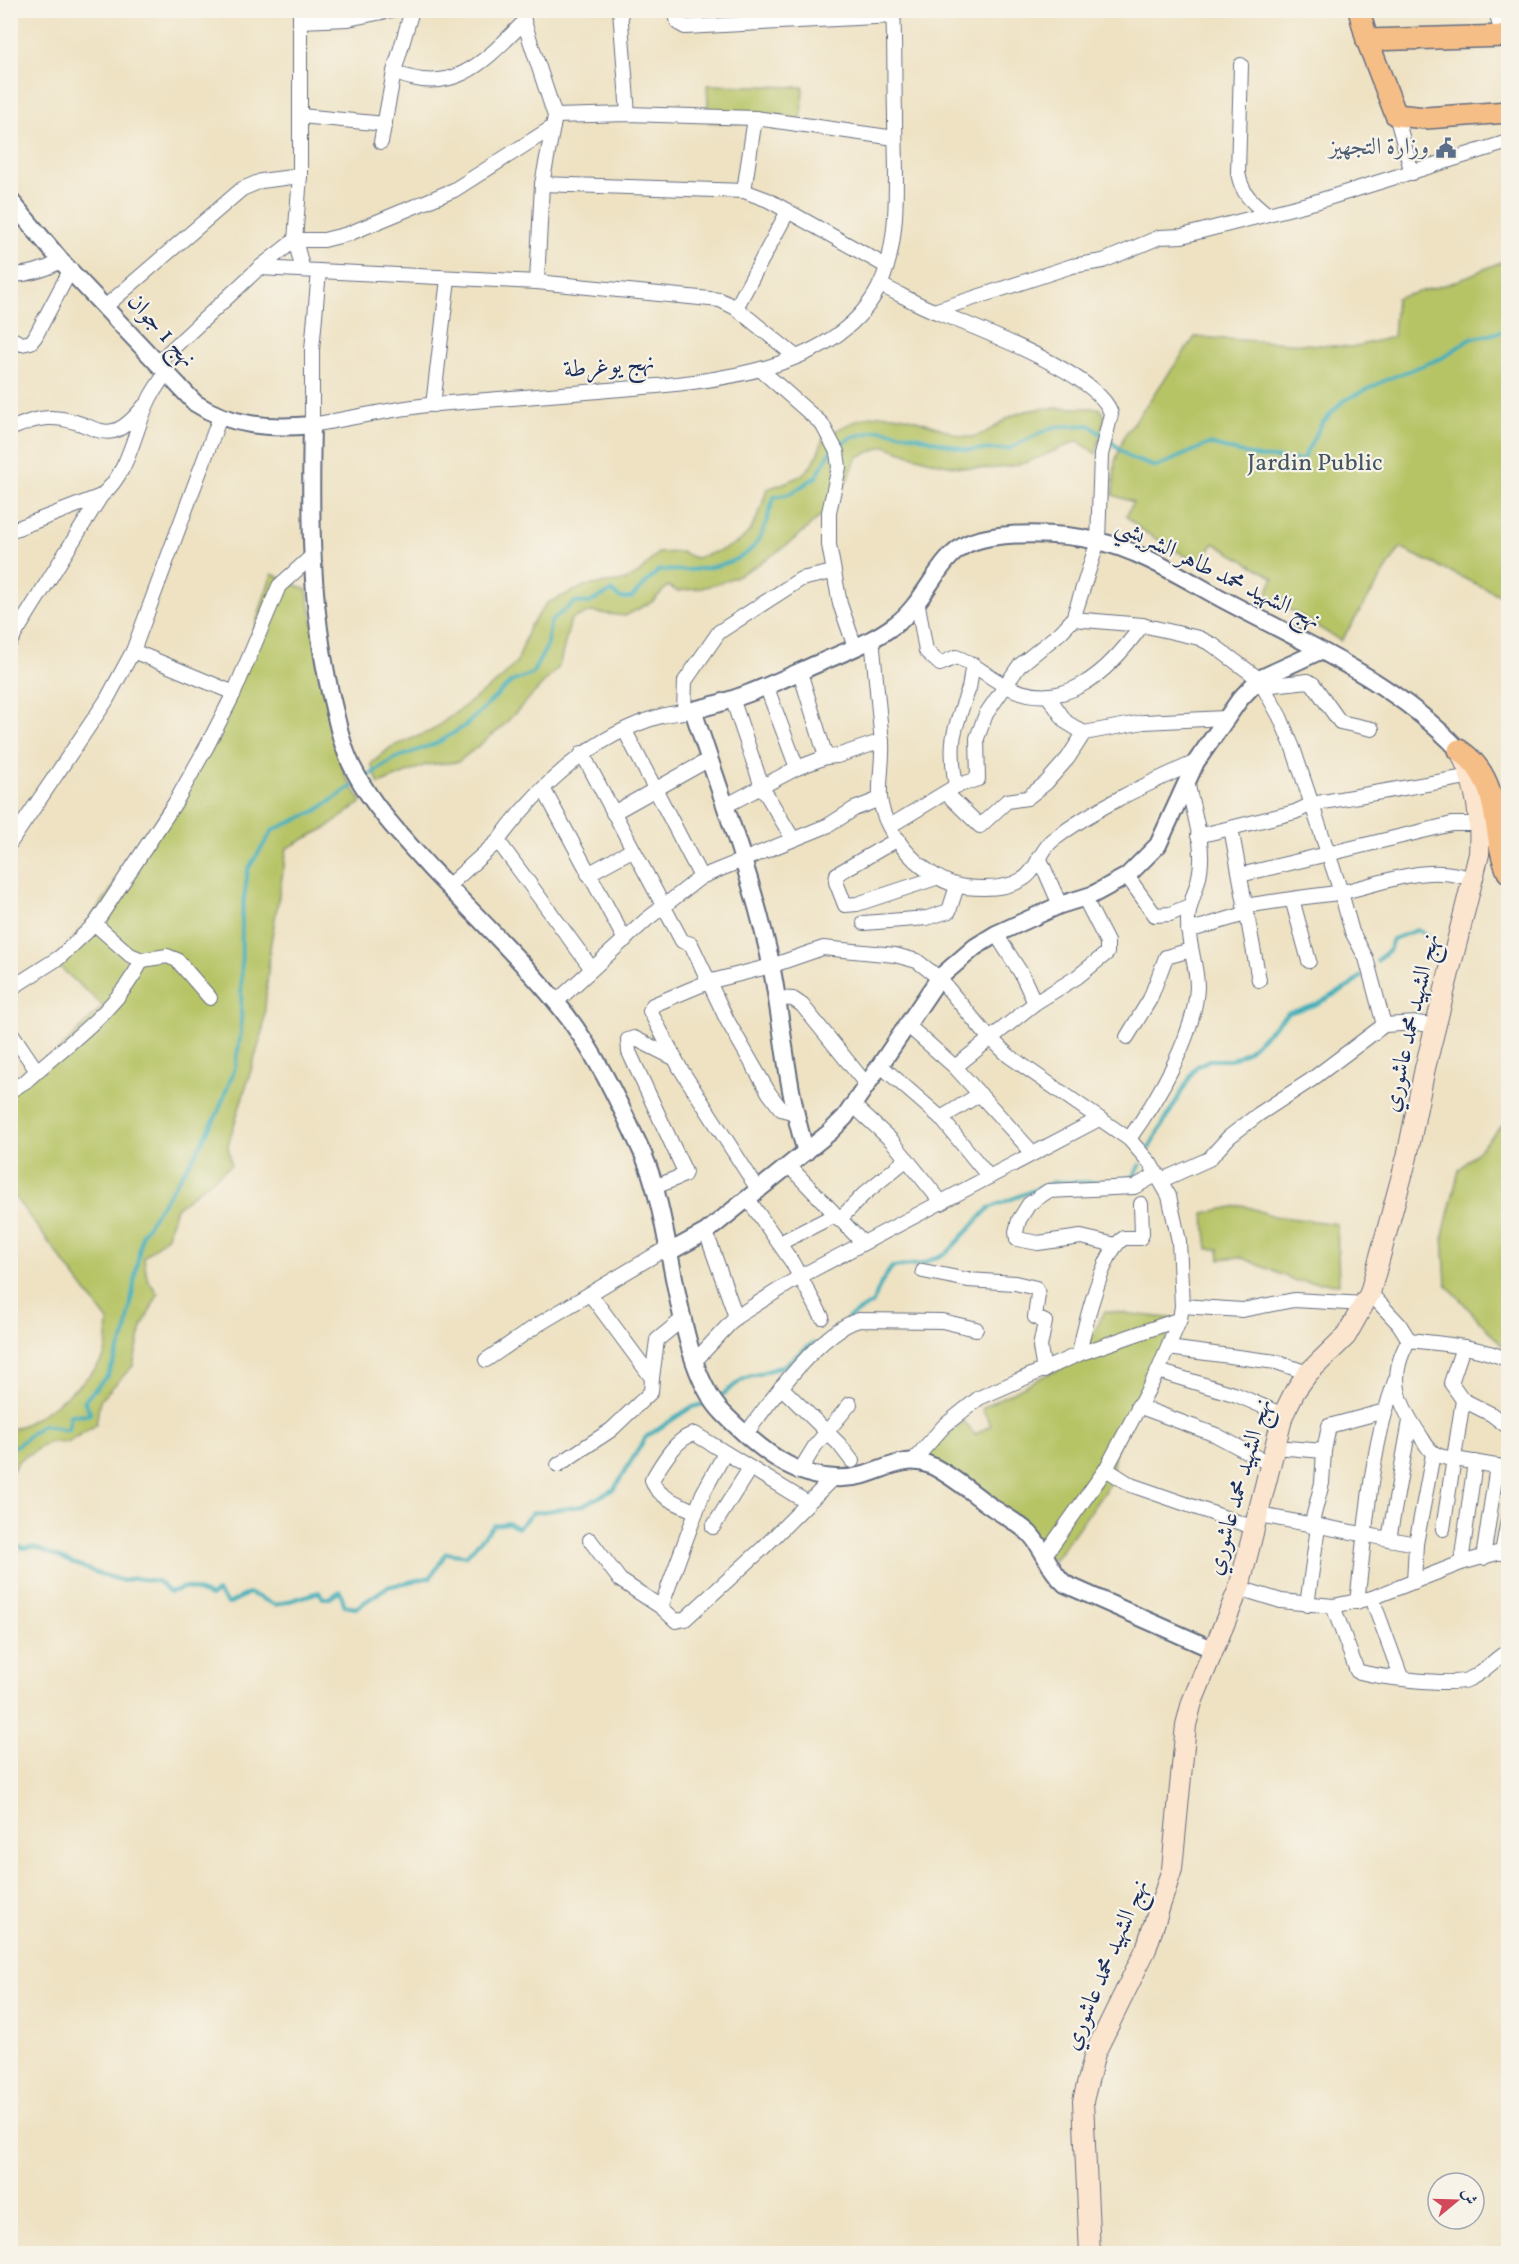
<svg xmlns="http://www.w3.org/2000/svg" width="1519" height="2264" font-family="Vollkorn,Amiri,serif">
	<rect width="100%" height="100%" fill="#f7f3e8"/>
	<filter id="ink" filterUnits="userSpaceOnUse"><feTurbulence type="fractalNoise" baseFrequency=".0167" numOctaves="2"/><feDisplacementMap in="SourceGraphic" scale="12" xChannelSelector="R" yChannelSelector="G"/><feConvolveMatrix kernelMatrix="1 2 1 2 8 2 1 2 1" color-interpolation-filters="sRGB"/></filter>
	<filter id="wash" filterUnits="userSpaceOnUse"><feTurbulence type="fractalNoise" baseFrequency=".008" numOctaves="4" result="noise"/><feDisplacementMap in="SourceGraphic" scale="24" xChannelSelector="R" yChannelSelector="G"/><feGaussianBlur stdDeviation="1.35" result="paint"/><feColorMatrix in="noise" values="0 0 0 0 0 0 0 0 0 0 0 0 0 0 0 0 0 1.4 0 .05"/><feComposite in="paint" operator="in"/></filter>
	<g filter="url(#wash)">
		<rect width="100%" height="100%" fill="#eee2c3"/>
		<g fill="#b7c466" stroke="#697a62" stroke-width="1.5">
			<path d="M707,85L803,87L801,125L709,122Z"/>
			<path d="M1508,259V599L1400,548L1341,641L1266,595L1274,578L1214,543L1199,564L1143,531L1126,516L1133,502L1113,495L1115,462L1124,436L1195,337L1352,347L1393,337L1396,298L1452,283Z"/>
			<path d="M1099,408L1105,416L1096,454L1078,441C1058,449 1037,460 1017,465C971,475 928,462 885,446L857,457C852,468 848,481 841,491C816,528 753,575 709,586C699,589 688,590 677,591L668,586L652,602L625,616L591,612L571,619L559,667L501,728L458,762L426,765L379,784L371,764L391,747L431,731L502,678L518,660L529,627L547,603L585,586L623,581L638,574L658,553L681,552L695,558C745,544 752,539 767,489C800,478 814,474 823,438C874,408 886,409 940,428C949,431 962,438 971,437C987,435 998,423 1012,416C1037,404 1071,409 1099,408Z"/>
			<path d="M272,574L307,590L336,747L345,775L362,802L326,828L287,848L270,948L263,1031L228,1145L231,1165L176,1208L167,1236L144,1257L147,1278L158,1294L142,1327L133,1366L100,1400L96,1425L68,1442H49L19,1460L11,1473V1429C32,1427 99,1374 105,1354C108,1344 107,1331 108,1321L11,1192V1084L44,1066L103,1006L54,962C125,880 185,783 232,686C249,651 259,611 272,574Z"/>
			<path d="M1508,1119V1352L1446,1284L1443,1235L1459,1170Z"/>
			<path d="M1242,1205L1274,1216L1337,1224L1339,1284L1296,1281L1240,1257L1220,1259L1219,1249H1208L1204,1213Z"/>
			<path d="M1105,1311L1176,1319L1115,1452L1110,1484L1054,1561L922,1458L964,1421L975,1435L991,1425L982,1409L989,1404L1046,1375L1078,1362Z"/>
		</g>
		<g fill="none" stroke-linecap="round" stroke-linejoin="round">
			<g stroke="#3eaeb9" stroke-width="4">
				<path d="M1108,439L1130,458L1156,467L1209,444L1258,457L1302,460L1322,423L1343,401L1390,378L1442,358L1470,339L1506,331L1508,327"/>
				<path d="M365,778L394,759L437,743L465,726L511,682L532,674L546,648L551,621L575,602L589,603L612,591L620,598H631L659,570C687,572 741,569 758,541C766,529 769,511 774,497L790,494L816,477L832,449L852,437L880,430L916,436L967,450L1008,449L1053,427L1090,425L1102,435"/>
				<path d="M1377,961L1389,950L1393,939L1417,930L1432,938"/>
				<path d="M1149,1148L1196,1067L1209,1060H1231L1248,1051L1288,1013L1315,1005L1350,986L1361,976"/>
				<path d="M1116,1182L1134,1177L1140,1165"/>
				<path d="M848,1318L873,1303L881,1283L892,1267L922,1264L948,1252L989,1208L1054,1182H1105"/>
				<path d="M722,1395L743,1379L783,1366L813,1343"/>
				<path d="M10,1449C24,1443 30,1433 42,1425L68,1430L70,1415L91,1414L84,1401L108,1375L126,1333L142,1234L196,1153L218,1112L235,1068L241,1032L242,914L248,869L273,830L316,811L356,784"/>
				<path d="M10,1544L24,1548L34,1547L97,1573L123,1581L134,1578L157,1581L170,1592L186,1587L211,1596L217,1592L228,1604L249,1593L276,1605L319,1592L323,1598H330L340,1591L345,1606L356,1608L387,1587L431,1577L446,1553L466,1556L494,1525L508,1523L518,1528L532,1513L582,1506L614,1489L646,1437L690,1408L703,1404"/>
			</g>
		</g>
	</g>
	<g filter="url(#ink)">
		<g fill="none" stroke-linecap="round" stroke-linejoin="round">
			<g stroke="#656e81" stroke-width="16">
				<g id="minor">
					<path d="M300,10V176L295,240L303,270"/>
					<path d="M523,10L524,22L555,116L542,184L537,282"/>
					<path d="M620,10L628,114"/>
					<path d="M675,10L678,23L685,27L894,16"/>
					<path d="M1496,10L1502,36"/>
					<path d="M300,21L348,19L392,10"/>
					<path d="M1241,65L1238,173C1242,194 1251,201 1267,214"/>
					<path d="M394,72C453,98 485,61 524,22"/>
					<path d="M1396,115L1412,173"/>
					<path d="M301,116L385,124"/>
					<path d="M555,116L628,114L755,118L895,138"/>
					<path d="M381,142L394,72L412,10"/>
					<path d="M542,184L744,191L768,200L886,266"/>
					<path d="M744,191L755,118"/>
					<path d="M259,268L537,282L720,300L736,308L795,356"/>
					<path d="M319,271L312,350V425C353,418 395,408 437,404C491,400 545,395 599,391C688,383 835,379 880,285C902,239 895,165 895,115C894,80 895,45 893,10"/>
					<path d="M10,275C29,275 45,270 61,261"/>
					<path d="M880,285C898,293 916,304 934,311C972,326 1102,375 1111,414L1101,455L1098,541L1073,619L1061,632L1019,666L986,714L977,738L978,779L956,786L890,826"/>
					<path d="M106,306L242,189L261,181L300,176"/>
					<path d="M736,308L788,211"/>
					<path d="M934,311L1072,266L1103,261L1160,237L1182,236L1315,202L1508,142"/>
					<path d="M10,338L22,344L31,342L35,337L71,269"/>
					<path d="M157,363L259,268L295,240H324L348,234L454,190L553,127"/>
					<path d="M761,370L822,424L837,452L839,467L829,512V545L840,604L855,647"/>
					<path d="M433,405L448,279"/>
					<path d="M10,429C23,424 38,417 52,418C97,419 105,455 144,406"/>
					<path d="M10,531L101,496C131,470 133,432 150,398C154,390 160,382 165,374"/>
					<path d="M918,605L926,651L940,664L956,657C974,663 987,676 1004,685C1064,717 1110,670 1142,625"/>
					<path d="M1073,619L1142,625L1199,638L1213,645L1259,679L1280,717L1293,748L1341,892L1352,932L1366,958L1384,1025"/>
					<path d="M872,638C875,673 879,708 882,743C883,761 879,779 880,797C883,836 927,882 965,887C983,889 1007,889 1023,879C1037,871 1040,850 1053,840C1096,807 1147,784 1196,762"/>
					<path d="M10,642L101,496"/>
					<path d="M133,651L234,693"/>
					<path d="M1263,686L1308,681L1313,684L1340,722L1372,729"/>
					<path d="M767,688L797,768"/>
					<path d="M1048,696L1066,722L1084,733"/>
					<path d="M733,701L762,787L793,839"/>
					<path d="M684,712L685,681L719,632L801,579L833,572"/>
					<path d="M625,731L701,877"/>
					<path d="M582,753L682,941L691,944L727,1020L769,1093L781,1109L795,1113"/>
					<path d="M826,757L837,756L882,741"/>
					<path d="M956,786C948,740 954,730 969,688C971,680 970,673 974,665"/>
					<path d="M544,790L625,940"/>
					<path d="M946,793L980,826L1007,801L1027,798L1046,783L1068,758L1084,733L1144,722L1225,718"/>
					<path d="M727,805L797,768L826,757L800,672"/>
					<path d="M613,813L710,759"/>
					<path d="M1231,828L1259,980"/>
					<path d="M1198,836L1295,812L1312,804L1472,776"/>
					<path d="M898,839L837,874L836,882L845,905L857,904L936,878"/>
					<path d="M10,843L106,701L133,651L220,417"/>
					<path d="M1039,857L1060,905"/>
					<path d="M588,874L632,850"/>
					<path d="M1240,875L1452,824H1481"/>
					<path d="M1127,876L1155,915L1170,914L1189,906"/>
					<path d="M448,886L498,841"/>
					<path d="M1292,899C1309,896 1326,895 1343,892C1387,882 1430,862 1474,880"/>
					<path d="M1244,906L1292,899L1309,961"/>
					<path d="M864,923L927,918L949,911L957,886"/>
					<path d="M95,924L130,955L142,960L167,956L177,960L210,998"/>
					<path d="M1188,931L1245,914"/>
					<path d="M996,934L1021,973L1035,1003"/>
					<path d="M592,969L498,841C537,787 595,734 661,716C671,713 682,713 693,710"/>
					<path d="M10,989L60,957L95,924L175,803L207,746L234,693L279,586L311,557"/>
					<path d="M777,998L793,999L802,1005L866,1084"/>
					<path d="M556,1002L646,920L701,877L829,825L854,809L880,799"/>
					<path d="M906,1024L955,1067L1032,1152"/>
					<path d="M10,1031L37,1071"/>
					<path d="M1127,1037L1150,999L1166,957L1191,950"/>
					<path d="M880,1065L941,1118L989,1177"/>
					<path d="M955,1067L1035,1003L1077,977L1107,953V942L1084,897"/>
					<path d="M10,1091L26,1081C66,1044 118,1010 142,960"/>
					<path d="M853,1105L892,1141L942,1203"/>
					<path d="M941,1118L980,1094"/>
					<path d="M1129,1139C1157,1100 1195,1036 1197,987C1197,964 1187,942 1188,919C1189,902 1198,888 1200,871C1205,843 1192,808 1187,781"/>
					<path d="M789,1166L863,1243"/>
					<path d="M1162,1180L1209,1159L1229,1137L1259,1114L1311,1080L1384,1025L1417,1023L1437,1026"/>
					<path d="M655,1187L684,1175L685,1172L629,1052L628,1040L634,1038L674,1058"/>
					<path d="M759,1191L680,1068L650,1011L653,1005L708,982L771,966L823,948L895,955L917,961L939,978L985,1033L1009,1056L1129,1139L1150,1163L1169,1196L1179,1241L1182,1306L1180,1319L1158,1371L1106,1469L1131,1485L1255,1528"/>
					<path d="M748,1199L792,1262L822,1317"/>
					<path d="M839,1220L864,1194L907,1159"/>
					<path d="M706,1232L736,1317"/>
					<path d="M780,1243L835,1215"/>
					<path d="M1116,1245L1081,1237L1038,1243L1017,1239L1016,1232L1019,1220L1029,1204L1048,1191L1134,1187L1158,1174"/>
					<path d="M923,1271L968,1280L1015,1283L1036,1288L1038,1294L1035,1317L1045,1322L1040,1347L1044,1371"/>
					<path d="M1370,1293L1399,1324L1409,1340C1387,1377 1398,1403 1420,1435C1427,1446 1430,1454 1443,1457L1508,1468"/>
					<path d="M1182,1306L1242,1310L1294,1300L1365,1304"/>
					<path d="M1409,1340C1443,1344 1477,1346 1508,1360"/>
					<path d="M1463,1347L1451,1383L1463,1400"/>
					<path d="M1168,1348L1276,1362L1308,1373"/>
					<path d="M1079,1354C1084,1329 1102,1251 1124,1238H1140L1142,1234L1141,1204"/>
					<path d="M486,1360L539,1324L670,1246"/>
					<path d="M694,1362L736,1317L801,1276L1099,1119"/>
					<path d="M1158,1371L1237,1395L1283,1415"/>
					<path d="M652,1378L657,1340L684,1318"/>
					<path d="M781,1387L839,1444L852,1461"/>
					<path d="M1138,1406L1216,1435L1270,1464"/>
					<path d="M746,1434C770,1401 820,1331 859,1320L942,1321L976,1329"/>
					<path d="M1275,1447L1324,1451L1329,1426L1385,1411"/>
					<path d="M725,1453L703,1493L661,1607L676,1621L685,1619L762,1549L832,1479"/>
					<path d="M913,1461L944,1426L979,1398L1079,1354L1180,1319"/>
					<path d="M558,1465L611,1430L651,1392L652,1378L590,1294"/>
					<path d="M799,1472L815,1446L850,1404"/>
					<path d="M696,1512C682,1505 656,1497 652,1480C660,1466 677,1436 695,1434L808,1503"/>
					<path d="M1259,1515L1416,1544"/>
					<path d="M1311,1526L1322,1483L1324,1451"/>
					<path d="M713,1527L750,1468"/>
					<path d="M1443,1529L1463,1400L1491,1414L1508,1427"/>
					<path d="M1389,1539L1410,1421"/>
					<path d="M590,1540L620,1580L661,1607"/>
					<path d="M1502,1553L1508,1520"/>
					<path d="M1045,1555L1106,1469"/>
					<path d="M1483,1558L1497,1466"/>
					<path d="M1461,1563L1475,1462"/>
					<path d="M1414,1582L1416,1544L1433,1454"/>
					<path d="M1239,1588L1281,1601L1333,1606L1372,1598L1461,1563L1508,1550"/>
					<path d="M1372,1598L1401,1677"/>
					<path d="M1357,1602C1366,1529 1370,1450 1395,1381"/>
					<path d="M1307,1605L1318,1527"/>
					<path d="M1333,1606L1357,1671C1376,1677 1449,1686 1467,1680C1482,1675 1494,1659 1508,1651"/>
				</g>
			</g>
			<g stroke="#656e81" stroke-width="20">
				<g id="tertiary">
					<path d="M10,200L61,261L195,403C230,426 270,429 312,425C310,515 310,603 330,692C337,719 341,747 355,772C374,808 403,838 430,868C472,912 517,955 556,1002C593,1046 619,1102 643,1154C675,1225 674,1365 724,1414C762,1452 807,1490 864,1475C885,1469 907,1455 930,1465C952,1475 973,1494 993,1508C1005,1516 1020,1524 1030,1534C1045,1550 1049,1570 1065,1584L1212,1649"/>
					<path d="M806,1152C785,1086 783,1017 768,950C749,868 719,790 693,710C740,700 776,682 819,663C845,652 874,641 896,624C925,603 938,558 967,544C999,530 1063,533 1097,541C1138,549 1187,580 1224,600C1307,644 1394,681 1459,750"/>
					<path d="M671,1251L706,1232L830,1132L845,1117L939,978L975,947L996,934L1060,905L1092,895L1127,876L1158,845L1196,762L1240,699L1259,679L1320,651"/>
				</g>
			</g>
			<g stroke="#656e81" stroke-width="22">
				<path id="secondary" d="M1090,2254L1083,2101L1095,2053L1146,1949L1172,1869L1186,1725L1192,1702L1239,1588L1283,1415L1295,1391L1308,1373L1346,1336L1370,1293L1407,1157L1425,1068L1479,854C1481,818 1477,788 1462,755"/>
			</g>
			<g stroke="#656e81" stroke-width="24">
				<g id="primary">
					<path d="M1359,10L1367,40L1396,115L1426,118L1508,112"/>
					<path d="M1367,40L1508,36"/>
					<path d="M1459,750C1504,780 1490,832 1508,872"/>
				</g>
			</g>
			<use href="#minor" stroke="#fff" stroke-width="14"/>
			<use href="#tertiary" stroke="#fff" stroke-width="16"/>
			<use href="#secondary" stroke="#fbe5cf" stroke-width="20"/>
			<use href="#primary" stroke="#f6be87" stroke-width="21"/>
		</g>
	</g>
	<defs>
		<g id="civic-bare" transform="scale(1.62)"><path d="M-.6-6.5H3V-4.5H.6V-3L4-1V1h2V6H-6V1h2V-1L-.6-3ZM-1.2 2.5V6h2.4V2.5Z" fill="#5c6f8a" stroke="#f7f3e8" stroke-width="2.5" paint-order="stroke"/></g>
	</defs>
	<g fill-rule="evenodd">
		<use href="#civic-bare" x="1446" y="148"/>
	</g>
	<g text-anchor="middle" dominant-baseline="central" stroke-width="4.5" stroke-linejoin="round" paint-order="stroke">
		<g font-size="24" fill="#4e5e75" stroke="#f7f3e8" text-anchor="end">
			<text x="1429" y="148">وزارة التجهيز</text>
		</g>
		<g font-size="24" fill="#1b2f5e" stroke="#f7f3e8">
			<text transform="translate(161 331) rotate(48)">نهج 1 جوان</text>
			<text transform="translate(609 367) rotate(-5)">نهج يوغرطة</text>
			<text transform="translate(1218 574) rotate(26)">نهج الشهيد محمد طاهر الشريشي</text>
			<text transform="translate(1412 1023) rotate(-77)">نهج الشهيد محمد عاشوري</text>
			<text transform="translate(1240 1487) rotate(-74)">نهج الشهيد محمد عاشوري</text>
			<text transform="translate(1107 1965) rotate(-67)">نهج الشهيد محمد عاشوري</text>
		</g>
		<g font-size="24" fill="#425460" stroke="#f7f3e8">
			<text x="1315" y="464">Jardin Public</text>
		</g>
	</g>
	<rect width="1519" height="2264" fill="none" stroke="#f7f3e8" stroke-width="36"/>
	<g transform="translate(1456 2201) rotate(71)"><circle r="28" fill="#f7f3e8" stroke="#9fa5b1" stroke-width="1.5"/>
	<path d="M0-4.5L10 22L0 15L-10 22Z" fill="#d1495b"/>
	<text y="-9" font-size="16" font-weight="bold" text-anchor="middle" fill="#1b2f5e">ش</text>
	</g>
</svg>
